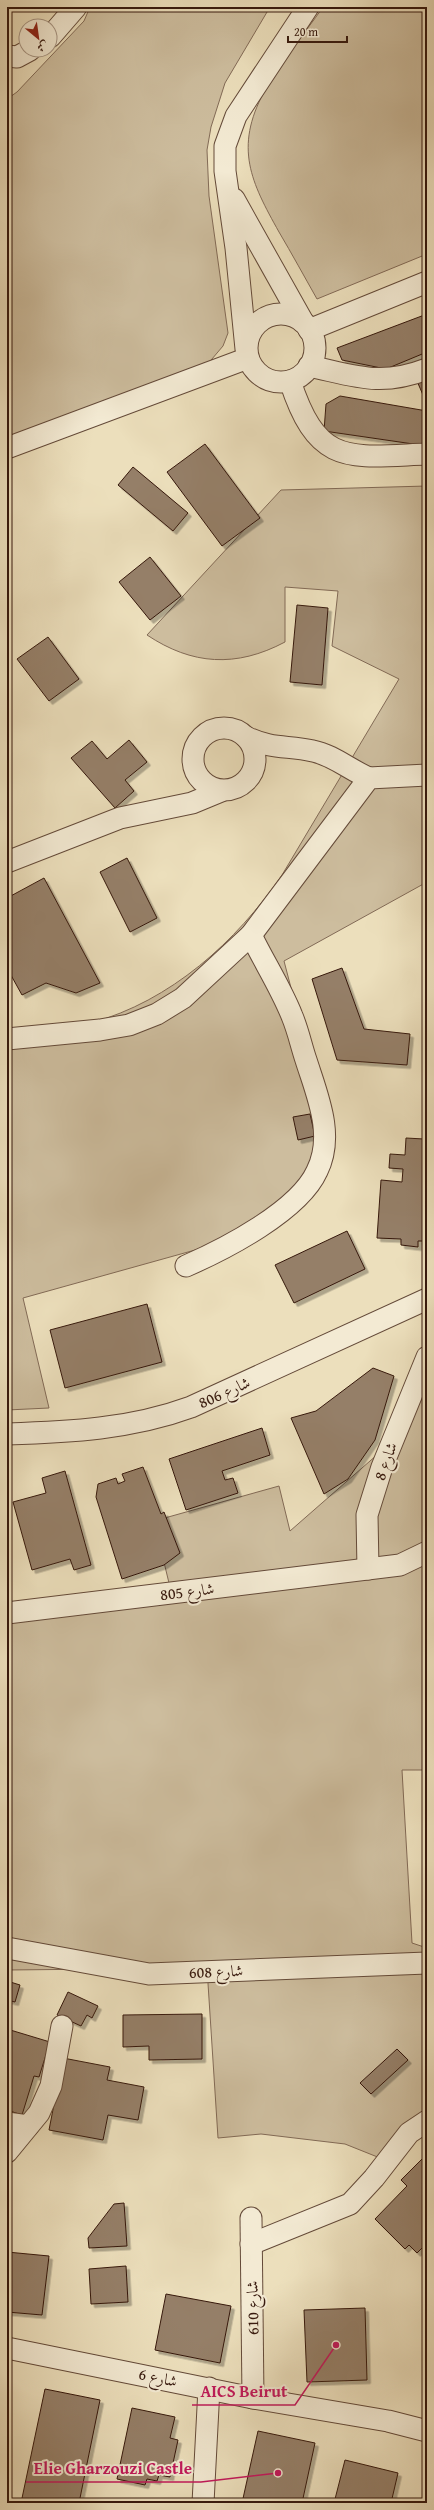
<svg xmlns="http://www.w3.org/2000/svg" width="434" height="2510" font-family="'Gentium Book Plus',Amiri,serif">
	<defs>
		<filter id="shadow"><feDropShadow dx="3.5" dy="3.5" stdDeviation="0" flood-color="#0004"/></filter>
	</defs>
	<rect width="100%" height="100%" fill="#ecdfbc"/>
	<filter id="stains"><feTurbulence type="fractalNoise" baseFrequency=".005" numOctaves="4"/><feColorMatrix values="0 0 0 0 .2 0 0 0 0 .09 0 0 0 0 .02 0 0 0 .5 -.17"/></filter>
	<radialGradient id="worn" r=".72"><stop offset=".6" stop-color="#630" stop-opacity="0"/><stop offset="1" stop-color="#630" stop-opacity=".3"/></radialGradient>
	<g fill="#cdbd9e" stroke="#826a56">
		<path d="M90,7H270L225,83L211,127L207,150L209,196L228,333L223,346L206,366L7,437V99L17,92L84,21Z"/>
		<path d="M323,7H427V254L317,299C304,276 292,254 279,232C251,182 234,148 264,92C279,62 304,35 323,7Z"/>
		<path d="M427,486V882L284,961L320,1099L322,1116L304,1184L231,1240L23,1298L49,1408L7,1410V1035C34,1031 65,1030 91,1023C171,1001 236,942 282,875L399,679L332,646L338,591L285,587V642C236,668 192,665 147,635L281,490Z"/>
		<path d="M427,1393V1770H402L412,1943L427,1948V2117L380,2158L345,2144L261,2134L218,2138L207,1968L7,1970V1603L169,1583L154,1521L279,1486L290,1531L378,1454Z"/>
	</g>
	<g fill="#957f68" stroke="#36180d" filter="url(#shadow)">
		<path d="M427,314V352L386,369L342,360L337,348Z"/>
		<path d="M427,377V402H426L417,381Z"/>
		<path d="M340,396L427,411V446L324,431L326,404Z"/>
		<path d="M205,444L260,518L222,546L167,472Z"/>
		<path d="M133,467L188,513L173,531L118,485Z"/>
		<path d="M150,557L181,596L150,620L119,582Z"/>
		<path d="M297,605L328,608L322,685L290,682Z"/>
		<path d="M48,637L79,679L49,701L17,659Z"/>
		<path d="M129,740L147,762L125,780L134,791L115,808L71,758L92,741L107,759Z"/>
		<path d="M127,858L157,918L130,932L100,872Z"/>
		<path d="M44,878L100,983L76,993L46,983L22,995L7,968V898Z"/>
		<path d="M342,968L364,1029L410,1034L407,1065L337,1060L312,979Z"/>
		<path d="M310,1114L315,1136L298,1140L293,1117Z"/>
		<path d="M425,1124H427V1241H418V1247L401,1245V1239L377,1238L381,1180L402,1182L403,1169L389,1168L390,1154L405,1155L406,1138L424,1139Z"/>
		<path d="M347,1231L365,1269L294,1303L275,1265Z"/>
		<path d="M147,1304L162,1362L65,1388L50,1330Z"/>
		<path d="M373,1368L394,1376L375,1440L348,1479L324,1494L291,1418L316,1411Z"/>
		<path d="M262,1428L270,1455L222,1471L225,1480L233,1478L238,1493L186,1510L169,1459Z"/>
		<path d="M143,1467L161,1514L164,1512L180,1553L164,1565L122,1579L96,1497L98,1484L116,1478L118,1484L125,1481L122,1474Z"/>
		<path d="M65,1471L91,1565L74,1570L70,1559L32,1570L13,1502L46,1493L42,1478Z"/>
		<path d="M7,1981L20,1985L15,2002L7,2000Z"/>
		<path d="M68,1992L98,2006L92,2018L87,2015L81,2026L57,2015Z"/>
		<path d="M202,2014V2059L149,2060V2046L123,2047V2015Z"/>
		<path d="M7,2029L50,2042L39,2077L34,2076L22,2115L7,2110Z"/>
		<path d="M397,2049L408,2060L371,2094L360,2083Z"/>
		<path d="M63,2058L110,2067L107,2080L144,2087L138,2120L108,2115L103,2140L49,2130Z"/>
		<path d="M427,2154V2243L417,2253L409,2245L405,2249L375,2219L407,2186L401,2180Z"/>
		<path d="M124,2203L127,2246L89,2248L88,2238L114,2204Z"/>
		<path d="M7,2252L49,2256L42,2315L7,2312Z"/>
		<path d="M126,2266L128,2302L91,2304L89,2269Z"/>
		<path d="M166,2294L231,2306L220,2363L155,2350Z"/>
		<path d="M365,2308L367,2380L307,2382L304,2310Z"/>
		<path d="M45,2389L100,2400L79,2503H21Z"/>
		<path d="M132,2408L175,2417L170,2438L178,2440L170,2477L159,2475L157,2481L147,2479L145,2485L117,2479Z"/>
		<path d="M258,2431L315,2443L302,2503H242Z"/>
		<path d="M345,2460L398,2473L391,2503H334Z"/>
	</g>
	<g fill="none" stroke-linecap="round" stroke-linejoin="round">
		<g stroke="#644a39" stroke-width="23">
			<g id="minor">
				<path d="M50,37L76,7"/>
				<path d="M7,56L17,57L30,50"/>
				<path d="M234,199L303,322"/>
				<circle cx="281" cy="348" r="34"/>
				<path d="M309,330L427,282"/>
				<path d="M246,349L236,248L225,171V146L236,116L308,7"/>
				<path d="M309,366C356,376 380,387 427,369"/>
				<path d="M290,381C318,467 348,457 427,454"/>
				<path d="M7,448L248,358"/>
				<circle cx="224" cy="759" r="31"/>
				<path d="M246,737C273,750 287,745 313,751C333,755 350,770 369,778"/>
				<path d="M7,862L120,818L192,803L221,791"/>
				<path d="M7,1039L100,1030L129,1025L157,1014L183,998L251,935L369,778L427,775"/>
				<path d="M186,1266C225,1249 299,1211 317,1171C335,1135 317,1095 306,1060C301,1045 298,1030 292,1016C281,988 264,962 251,935"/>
				<path d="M7,1434C70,1432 131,1429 191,1407L427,1299"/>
				<path d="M368,1569L367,1515L382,1467L427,1357"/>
				<path d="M7,1613L400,1565L427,1552"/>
				<path d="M7,1948L149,1974L427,1963"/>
				<path d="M7,2123L28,2126"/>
				<path d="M7,2152L39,2113L51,2086L62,2026"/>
				<path d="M251,2218L253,2398"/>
				<path d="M251,2244L350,2204L374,2178L409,2133L427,2121"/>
				<path d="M7,2348L253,2398L388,2421L427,2431"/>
				<path d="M203,2503L209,2388"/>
			</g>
		</g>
		<use href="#minor" stroke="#f3ead3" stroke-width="21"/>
	</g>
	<g text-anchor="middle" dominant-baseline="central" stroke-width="4" stroke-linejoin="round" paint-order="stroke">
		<g font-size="16" fill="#36180d" stroke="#f3ead3">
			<text transform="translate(224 1392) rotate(-24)">شارع 806</text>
			<text transform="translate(385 1461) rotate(-70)">شارع 8</text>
			<text transform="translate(187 1591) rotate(-7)">شارع 805</text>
			<text transform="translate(216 1971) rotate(-2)">شارع 608</text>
			<text transform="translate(252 2308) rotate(-91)">شارع 610</text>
			<text transform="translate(158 2377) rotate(12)">شارع 6</text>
		</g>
	</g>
	<path fill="none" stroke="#c2185b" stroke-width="1.5" d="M336 2345L295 2405H192M278 2473L201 2482H26"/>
	<g fill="#c2185b" stroke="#f3ead3" stroke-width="1.5">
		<circle cx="336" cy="2345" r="4"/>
		<circle cx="278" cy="2473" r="4"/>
	</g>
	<g font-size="17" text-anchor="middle" font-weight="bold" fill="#c2185b" stroke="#f3ead3" stroke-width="4" stroke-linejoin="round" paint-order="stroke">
		<text x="244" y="2397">AICS Beirut</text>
		<text x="113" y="2474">Elie Gharzouzi Castle</text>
	</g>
	<rect width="434" height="2510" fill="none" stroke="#ecdfbc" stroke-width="24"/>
	<rect x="8" y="8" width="418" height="2494" fill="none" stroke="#36180d" stroke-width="2"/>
	<rect x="12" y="12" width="410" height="2486" fill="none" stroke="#36180d"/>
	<g transform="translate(38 38) rotate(151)"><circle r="19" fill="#f3ead3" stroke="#a79684"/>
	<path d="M0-3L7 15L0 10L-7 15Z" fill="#8f2418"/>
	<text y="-6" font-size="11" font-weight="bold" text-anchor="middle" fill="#36180d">ش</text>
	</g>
	<path d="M288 36v6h59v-6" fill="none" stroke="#36180d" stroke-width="2"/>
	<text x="294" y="36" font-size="12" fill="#36180d" stroke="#f3ead3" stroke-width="3" paint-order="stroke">20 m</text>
	<rect width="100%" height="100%" filter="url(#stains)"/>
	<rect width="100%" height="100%" fill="url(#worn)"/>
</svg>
